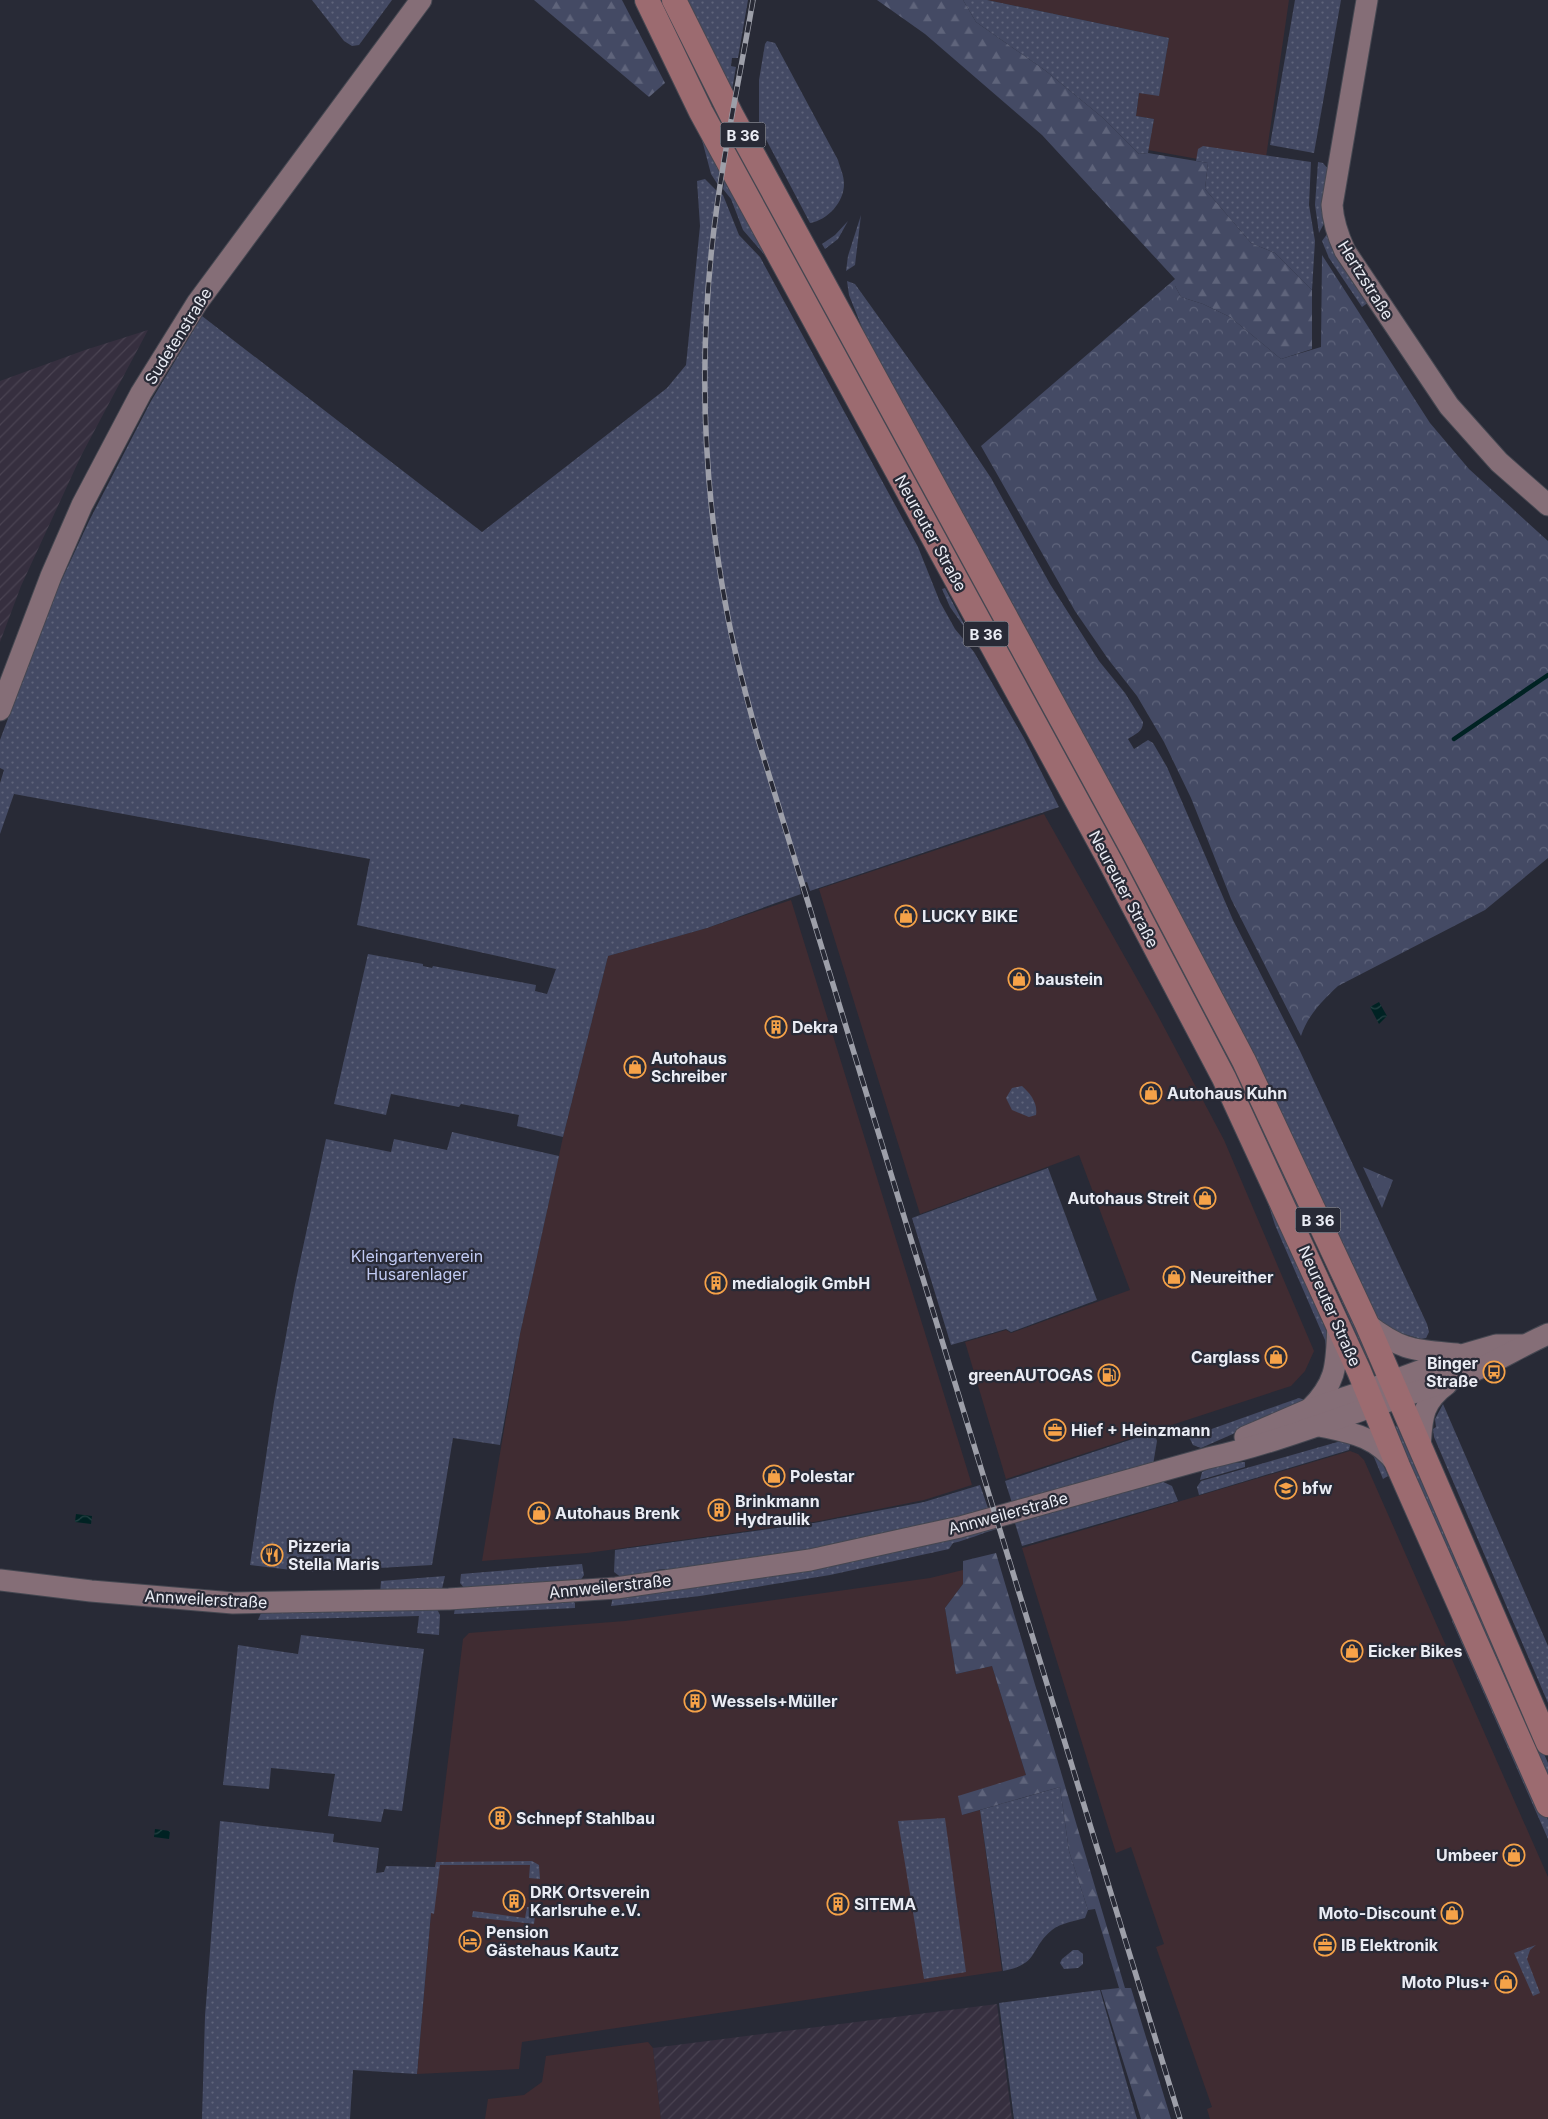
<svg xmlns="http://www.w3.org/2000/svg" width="1548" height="2119" font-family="Inter,sans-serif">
	<defs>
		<pattern id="industrial-furrows" width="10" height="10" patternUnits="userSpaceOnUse" patternTransform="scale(1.25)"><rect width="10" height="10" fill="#362f3f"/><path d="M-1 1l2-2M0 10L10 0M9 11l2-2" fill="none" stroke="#4a4352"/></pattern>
		<pattern id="grass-dots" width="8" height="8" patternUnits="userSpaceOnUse" patternTransform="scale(1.25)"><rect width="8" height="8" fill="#444a64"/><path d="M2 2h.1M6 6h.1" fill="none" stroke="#5f647b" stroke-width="1.8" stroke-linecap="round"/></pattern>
		<pattern id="forest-firs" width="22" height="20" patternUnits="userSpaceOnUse" patternTransform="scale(1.25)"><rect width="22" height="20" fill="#444a64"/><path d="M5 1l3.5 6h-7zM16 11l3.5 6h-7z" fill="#5f647b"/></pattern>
		<pattern id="park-crowns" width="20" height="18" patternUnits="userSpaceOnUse" patternTransform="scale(1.25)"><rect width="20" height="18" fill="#444a64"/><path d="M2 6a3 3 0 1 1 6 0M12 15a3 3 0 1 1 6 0" fill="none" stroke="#5f647b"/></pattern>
		<pattern id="water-waves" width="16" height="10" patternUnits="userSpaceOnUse" patternTransform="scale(1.25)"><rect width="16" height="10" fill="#002223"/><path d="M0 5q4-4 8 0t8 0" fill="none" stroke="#254244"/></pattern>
	</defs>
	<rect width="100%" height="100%" fill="#282a36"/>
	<g fill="#402c32">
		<path d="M987,0H1289L1264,171L1148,150L1154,119L1136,116L1139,93L1159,95L1169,38Z"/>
		<path d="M1044,814L1157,1014L1224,1140L1314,1351L1305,1371L1291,1386L1006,1479L965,1342L1006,1330L1011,1333L1130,1290L1079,1155L920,1214L819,889Z"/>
		<path d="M791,900L972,1485L924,1500L814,1522L587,1553L482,1561L520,1334L563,1137L608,956L707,928Z"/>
		<path d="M1350,1451L1358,1454L1364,1460L1548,1877V2119H1210L1207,2109L1212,2107L1156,1947L1164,1944L1131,1847L1116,1853L1022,1548Z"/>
		<path d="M963,1570V1584L945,1608L956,1674L992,1666L1026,1775L962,1815L980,1810L1002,1971L522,2042L519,2069L417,2074L435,1867L463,1639L469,1633L625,1621L930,1578Z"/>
		<path d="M648,2042L653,2048L661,2119H485L488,2099L524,2095L542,2082L546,2056Z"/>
	</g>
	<g fill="url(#industrial-furrows)">
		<path d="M148,330L81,456L21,586L0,642V381L85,350Z"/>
		<path d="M997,2004L1012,2119H661L653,2048Z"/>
	</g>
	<g fill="url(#grass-dots)">
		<path d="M312,0H392L359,45L352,46L344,41Z"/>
		<path d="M634,0H639L721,165L718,185L711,174L701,136Z"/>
		<path d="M687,0H748L738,58H732L731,66L736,67L731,96Z"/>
		<path d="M963,0H987L1169,38L1159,96L1139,93L1136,116L1154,119L1148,153L1139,154L1103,118L1046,71L976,22Z"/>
		<path d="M1295,0H1341L1314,153L1270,145Z"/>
		<path d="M767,41L775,43L838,160C840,168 844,175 844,184C844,202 828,220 810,223L759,126V80L765,44Z"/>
		<path d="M1203,146L1311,162L1309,205L1315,241L1312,290L1275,253L1251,243L1205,189L1208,163L1196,161L1198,149Z"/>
		<path d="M1318,162L1323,163L1329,170L1328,216L1319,233L1315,205Z"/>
		<path d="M726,172L769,260L743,230L731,199L723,189Z"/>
		<path d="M705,179L718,192L723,195L739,235L760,257L918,547L940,602L955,629L974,652L1024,738L1059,807L810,891L807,882L799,884L801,894L707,928L608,956L563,1137L517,1126L519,1115L461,1104L459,1107L391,1094L386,1115L334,1104L368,954L423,964V966L432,968L433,966L536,985L535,991L547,994L556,969L357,925L370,859L14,794L0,834V783L4,770L0,768V740L50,605L89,521L151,401L202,316L482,532L667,388L686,365L700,226L697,181Z"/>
		<path d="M861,215L855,265L846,271L848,256Z"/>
		<path d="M848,221L838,239L825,249L822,244L835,235Z"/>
		<path d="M1330,230L1369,302L1362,307L1329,258L1322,241Z"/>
		<path d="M847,281L855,284L946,411L991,478L1050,584L1099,661L1125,693L1143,722C1143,732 1135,734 1128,739L1134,749L1148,740L1153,743L1167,767L1233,920L1300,1051L1427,1324L1429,1332L1426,1338L1421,1339L1404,1334L1402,1340L1379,1323L877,365L849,295Z"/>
		<path d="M818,291L1203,998L1371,1357L1367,1358L1305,1219L1276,1173L810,296Z"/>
		<path d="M945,588L965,626L980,643L1208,1062L1324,1325L1331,1343L1327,1354L1325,1340L1275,1225L1261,1182L1220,1097L1035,746L984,655L950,607L942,589Z"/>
		<path d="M1022,1086C1030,1093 1038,1103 1036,1115L1029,1117L1012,1110L1006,1098L1012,1088Z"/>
		<path d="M452,1132L559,1156L520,1334L500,1445L453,1438L432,1565L308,1572L250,1565L274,1402L295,1285L326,1139L391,1152L394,1139L447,1150Z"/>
		<path d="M1048,1168L1097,1300L1011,1332L1006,1329L951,1345L912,1218Z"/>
		<path d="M1299,1398L1308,1401L1201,1448L1193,1445L1189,1437Z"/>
		<path d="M1443,1404L1548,1646V1703L1434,1437L1433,1429L1436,1427L1435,1419Z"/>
		<path d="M1397,1426C1446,1539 1498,1650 1548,1763V1782L1393,1428Z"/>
		<path d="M1154,1432L1157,1441L1153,1465L1013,1506L1005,1481Z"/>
		<path d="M1341,1441L1351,1442L1349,1450L1199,1495L1197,1487L1201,1481Z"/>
		<path d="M1369,1445L1379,1455L1388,1476L1383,1479Z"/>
		<path d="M1245,1462V1467L1200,1480L1202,1472C1217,1464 1229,1463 1245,1462Z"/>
		<path d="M1157,1479L1172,1486L1178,1501L1022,1546L1014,1520Z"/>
		<path d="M980,1485L989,1511L860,1544L665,1573V1569L656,1570V1573L622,1578L614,1572L615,1550L814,1523L924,1502Z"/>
		<path d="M1404,1504L1548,1820V1839L1452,1621L1453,1615L1431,1564H1428L1403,1507Z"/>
		<path d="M996,1524L997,1529C981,1533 968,1540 953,1543L949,1549L830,1575L700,1596L611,1606L613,1596Z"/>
		<path d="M582,1564L584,1575L580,1581L465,1589L460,1583L461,1574Z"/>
		<path d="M445,1576L442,1589L380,1595L381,1581Z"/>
		<path d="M571,1599L575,1603V1608L454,1614L455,1608Z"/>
		<path d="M436,1607L440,1615L439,1635L417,1633L419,1616L258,1620L261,1613Z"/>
		<path d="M301,1635L424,1649L402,1811L384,1809L381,1822L328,1816L335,1774L271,1768L269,1789L223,1785L238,1645L298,1654Z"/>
		<path d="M1060,1787L1069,1851L1088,1910L1085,1918C1075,1921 1061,1923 1052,1930C1029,1949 1040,1964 1003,1971L980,1810Z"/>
		<path d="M945,1818L966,1972L924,1979L898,1821Z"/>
		<path d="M220,1821L334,1834L333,1842L379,1848L376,1873L384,1872L386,1866L435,1867L436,1862L532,1861L539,1865L540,1879L529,1878L530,1865H440L434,1914L431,1913L417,2074L353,2070L350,2119H202L205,2016Z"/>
		<path d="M527,1907L536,1908L534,1924L472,1917L473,1911L525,1918Z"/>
		<path d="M1536,1945L1530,1950L1527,1959L1540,1993L1533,1996L1514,1953Z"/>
		<path d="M1073,1950H1078L1083,1954V1964L1078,1968L1064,1969L1060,1963L1062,1959Z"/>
		<path d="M1100,1990L1137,2119H1014L999,2003Z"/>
	</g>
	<g fill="url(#forest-firs)">
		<path d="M534,0H622L665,83L649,97Z"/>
		<path d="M877,0H963L976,22L1046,71L1103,118L1139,154L1148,153L1208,163L1205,189L1251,243L1275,253L1312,290V349L1281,359L1230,317L1203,304L1181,297L1175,286V279L1042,135L925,34Z"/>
		<path d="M996,1553L1125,1988H1131L1171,2119H1141L1137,2106L1101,1990L1119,1988L1095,1909L1088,1910L1069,1851L1060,1787L962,1815L958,1796L1026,1775L992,1666L956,1674L945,1608L963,1584V1561Z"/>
	</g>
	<g fill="url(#park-crowns)">
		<path d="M1322,255L1430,423L1469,469L1548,541V858L1485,910L1338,986C1322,1001 1308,1015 1301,1036L1231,899L1191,798L1164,742L1137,696L1108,659L1075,611L981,446L1175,279V286L1181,297L1203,304L1230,317L1281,359L1321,347Z"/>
		<path d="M1363,1167L1393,1180L1382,1208Z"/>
	</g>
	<g fill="url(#water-waves)">
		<path d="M1379,1002L1387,1016L1379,1024L1370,1007Z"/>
		<path d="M76,1514L92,1516L91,1524L75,1522Z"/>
		<path d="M155,1829L170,1831L169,1839L154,1837Z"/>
	</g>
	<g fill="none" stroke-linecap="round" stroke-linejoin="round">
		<path stroke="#002223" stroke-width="4.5" d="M1454,739L1548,675"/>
		<g stroke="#454751" stroke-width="23">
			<g id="secondary">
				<path d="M1367,0L1332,205C1333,221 1338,236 1345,251L1449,406L1499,462L1548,505"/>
				<path d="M0,710L51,576L82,505L141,393L197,303L421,0"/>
				<path d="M1367,1324C1402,1351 1414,1350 1457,1354"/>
				<path d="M1310,1409C1339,1380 1336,1362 1338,1323"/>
				<path d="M1320,1426C1352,1433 1375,1436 1396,1463"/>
				<path d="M1245,1437L1310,1409L1368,1390L1465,1354L1496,1345H1522"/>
				<path d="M1420,1448C1422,1419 1421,1403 1447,1384"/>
				<path d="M0,1580L91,1591L233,1603L449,1599L616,1588L810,1560L914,1537L960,1527L1208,1458C1259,1447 1308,1429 1357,1412C1397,1398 1437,1386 1476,1370C1501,1359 1523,1345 1548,1334"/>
			</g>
		</g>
		<g stroke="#454751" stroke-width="26">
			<g id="primary">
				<path d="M647,0L701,112L1111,863L1224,1078L1359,1371L1398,1466L1548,1805"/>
				<path d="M674,0L732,116L1134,852L1244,1061L1367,1324L1548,1743"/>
			</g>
		</g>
		<use href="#secondary" stroke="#856e77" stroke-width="21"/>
		<use href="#primary" stroke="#9c6b70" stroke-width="24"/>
		<g stroke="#9d9fa9" stroke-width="5.5">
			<path id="rail" d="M753,0C739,82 721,163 712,246C699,366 704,489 726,607C734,652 746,696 758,739L1180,2119"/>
		</g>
		<use href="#rail" stroke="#282a36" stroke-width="4" stroke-dasharray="11" stroke-linecap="butt"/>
	</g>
	<defs>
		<g id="shop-ring" transform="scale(1.125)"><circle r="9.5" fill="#282a36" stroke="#f6a248" stroke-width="1.5"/><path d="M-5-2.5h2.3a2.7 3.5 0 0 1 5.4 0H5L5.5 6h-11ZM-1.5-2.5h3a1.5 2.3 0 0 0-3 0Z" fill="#f6a248"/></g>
		<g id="building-ring" transform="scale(1.125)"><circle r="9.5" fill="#282a36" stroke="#f6a248" stroke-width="1.5"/><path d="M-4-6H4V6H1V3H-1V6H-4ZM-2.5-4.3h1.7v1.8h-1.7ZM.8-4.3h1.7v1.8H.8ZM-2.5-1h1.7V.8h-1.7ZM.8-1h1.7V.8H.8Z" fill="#f6a248"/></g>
		<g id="bus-ring" transform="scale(1.125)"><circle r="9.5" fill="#282a36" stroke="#f6a248" stroke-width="1.5"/><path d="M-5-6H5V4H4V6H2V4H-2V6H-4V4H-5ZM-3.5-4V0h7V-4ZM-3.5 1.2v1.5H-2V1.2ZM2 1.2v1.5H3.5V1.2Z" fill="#f6a248"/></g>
		<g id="fuel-ring" transform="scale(1.125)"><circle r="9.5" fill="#282a36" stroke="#f6a248" stroke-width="1.5"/><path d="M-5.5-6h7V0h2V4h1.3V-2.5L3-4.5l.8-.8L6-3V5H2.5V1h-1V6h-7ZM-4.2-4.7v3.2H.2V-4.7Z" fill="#f6a248"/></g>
		<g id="office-ring" transform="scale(1.125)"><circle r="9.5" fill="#282a36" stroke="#f6a248" stroke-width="1.5"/><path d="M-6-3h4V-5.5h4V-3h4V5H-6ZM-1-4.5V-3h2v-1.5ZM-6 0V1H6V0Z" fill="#f6a248"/></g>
		<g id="university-ring" transform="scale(1.125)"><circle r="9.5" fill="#282a36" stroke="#f6a248" stroke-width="1.5"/><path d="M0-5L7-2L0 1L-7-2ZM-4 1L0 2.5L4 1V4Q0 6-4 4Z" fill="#f6a248"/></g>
		<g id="restaurant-ring" transform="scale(1.125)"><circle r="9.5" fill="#282a36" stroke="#f6a248" stroke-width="1.5"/><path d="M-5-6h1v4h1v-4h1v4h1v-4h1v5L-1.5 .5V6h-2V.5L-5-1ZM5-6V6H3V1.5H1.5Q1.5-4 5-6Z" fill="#f6a248"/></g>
		<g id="hotel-ring" transform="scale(1.125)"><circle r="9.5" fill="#282a36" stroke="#f6a248" stroke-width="1.5"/><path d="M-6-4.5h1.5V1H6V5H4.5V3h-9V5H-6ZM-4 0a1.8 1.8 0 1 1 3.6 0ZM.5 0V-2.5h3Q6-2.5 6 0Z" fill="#f6a248"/></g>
	</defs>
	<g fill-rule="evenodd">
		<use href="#shop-ring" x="906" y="916"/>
		<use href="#shop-ring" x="1019" y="979"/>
		<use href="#building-ring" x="776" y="1027"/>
		<use href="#shop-ring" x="635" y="1067"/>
		<use href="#shop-ring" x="1151" y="1093"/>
		<use href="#shop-ring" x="1205" y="1198"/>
		<use href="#shop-ring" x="1174" y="1277"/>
		<use href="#building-ring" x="716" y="1283"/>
		<use href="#shop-ring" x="1276" y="1357"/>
		<use href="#bus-ring" x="1494" y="1372"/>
		<use href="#fuel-ring" x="1109" y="1375"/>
		<use href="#office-ring" x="1055" y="1430"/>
		<use href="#shop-ring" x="774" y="1476"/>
		<use href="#university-ring" x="1286" y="1488"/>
		<use href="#building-ring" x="719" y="1510"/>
		<use href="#shop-ring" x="539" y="1513"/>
		<use href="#restaurant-ring" x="272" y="1555"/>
		<use href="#shop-ring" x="1352" y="1651"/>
		<use href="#building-ring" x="695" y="1701"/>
		<use href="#building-ring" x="500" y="1818"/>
		<use href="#shop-ring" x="1514" y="1855"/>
		<use href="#building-ring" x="514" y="1901"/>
		<use href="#building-ring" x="838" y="1904"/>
		<use href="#shop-ring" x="1452" y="1913"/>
		<use href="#hotel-ring" x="470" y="1941"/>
		<use href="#office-ring" x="1325" y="1945"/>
		<use href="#shop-ring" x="1506" y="1982"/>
	</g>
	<g text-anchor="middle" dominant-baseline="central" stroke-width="4.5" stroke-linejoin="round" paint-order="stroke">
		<g fill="#282a36" stroke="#b0b2bb" stroke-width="1">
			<rect x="720.5" y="122.5" width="45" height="25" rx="4"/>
			<rect x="963.5" y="621.5" width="45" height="25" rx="4"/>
			<rect x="1295.5" y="1207.5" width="45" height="25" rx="4"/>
		</g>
		<g font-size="15" font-weight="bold" fill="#eaecf4">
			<text x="743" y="135">B 36</text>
			<text x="986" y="634">B 36</text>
			<text x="1318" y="1220">B 36</text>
		</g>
		<g font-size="16" fill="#eaecf4" stroke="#282a36">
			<text transform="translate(1366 280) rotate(58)">Hertzstraße</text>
			<text transform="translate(178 336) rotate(-58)">Sudetenstraße</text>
			<text transform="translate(931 533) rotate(61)">Neureuter Straße</text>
			<text transform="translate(1124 889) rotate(62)">Neureuter Straße</text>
			<text transform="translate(1330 1306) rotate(66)">Neureuter Straße</text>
			<text transform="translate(1008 1513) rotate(-15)">Annweilerstraße</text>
			<text transform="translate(610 1586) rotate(-6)">Annweilerstraße</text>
			<text transform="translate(206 1599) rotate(3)">Annweilerstraße</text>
		</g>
		<g font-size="16" font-weight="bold" fill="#eaecf4" stroke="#282a36" text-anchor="start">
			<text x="922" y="916">LUCKY BIKE</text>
			<text x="1035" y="979">baustein</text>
			<text x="792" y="1027">Dekra</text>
			<text x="651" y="1058">Autohaus<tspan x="651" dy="18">Schreiber</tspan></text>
			<text x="1167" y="1093">Autohaus Kuhn</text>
			<text x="1189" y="1198" text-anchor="end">Autohaus Streit</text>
			<text x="1190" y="1277">Neureither</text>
			<text x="732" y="1283">medialogik GmbH</text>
			<text x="1260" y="1357" text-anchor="end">Carglass</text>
			<text x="1478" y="1363" text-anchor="end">Binger<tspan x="1478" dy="18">Straße</tspan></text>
			<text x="1093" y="1375" text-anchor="end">greenAUTOGAS</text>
			<text x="1071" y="1430">Hief + Heinzmann</text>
			<text x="790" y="1476">Polestar</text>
			<text x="1302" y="1488">bfw</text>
			<text x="735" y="1501">Brinkmann<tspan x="735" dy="18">Hydraulik</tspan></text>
			<text x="555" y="1513">Autohaus Brenk</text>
			<text x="288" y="1546">Pizzeria<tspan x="288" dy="18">Stella Maris</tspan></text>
			<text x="1368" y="1651">Eicker Bikes</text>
			<text x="711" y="1701">Wessels+Müller</text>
			<text x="516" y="1818">Schnepf Stahlbau</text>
			<text x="1498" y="1855" text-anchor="end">Umbeer</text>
			<text x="530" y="1892">DRK Ortsverein<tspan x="530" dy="18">Karlsruhe e.V.</tspan></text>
			<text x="854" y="1904">SITEMA</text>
			<text x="1436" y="1913" text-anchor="end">Moto-Discount</text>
			<text x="486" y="1932">Pension<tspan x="486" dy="18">Gästehaus Kautz</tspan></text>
			<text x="1341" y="1945">IB Elektronik</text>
			<text x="1490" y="1982" text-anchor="end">Moto Plus+</text>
		</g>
		<g font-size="16" fill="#c1caf3" stroke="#282a36">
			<text x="417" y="1256">Kleingartenverein<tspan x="417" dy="18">Husarenlager</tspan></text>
		</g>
	</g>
</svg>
